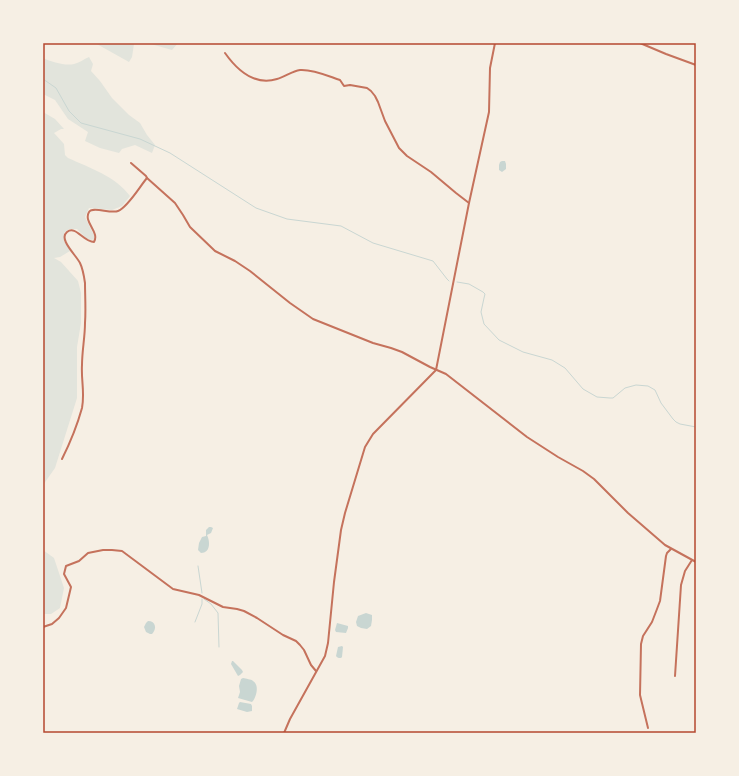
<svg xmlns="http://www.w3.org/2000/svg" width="739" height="776" font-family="'Alegreya Sans',sans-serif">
	<rect width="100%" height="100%" fill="#f6efe4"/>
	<g fill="#e2e4dc">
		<path d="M95,43H178L172,50L151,44H134L132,57L129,62Z"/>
		<path d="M89,57L93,64L91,71L100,81L112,98L129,115L140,123L147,135L155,145L152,153L135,145L122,149L119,153L100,148L85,141L88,132L68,119L55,100L43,94V58C52,62 65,66 74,64C79,63 84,59 89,57Z"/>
		<path d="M43,112L55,119L64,129H61L54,133L64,144L65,155L68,158C90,168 115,176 130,196L122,206L112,210L89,208L85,217L94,235V239L91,240L86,238L77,229H69L64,233V241L70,251L60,257L54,258L61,262L78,281L81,293V323L77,347V398L55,468L43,485Z"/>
		<path d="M43,550L54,558L64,588L60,608L51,614H43Z"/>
	</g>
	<g fill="#c9d6d2">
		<path d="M502,161H505L506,164V169L502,172L499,170V165L500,162Z"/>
		<path d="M209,527H211L213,528L211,533L207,535C210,541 211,553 201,553L198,550L199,543L202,537L206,536V530Z"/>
		<path d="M366,613L372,615V620L371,626L367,629L361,628L357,626L356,622L358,616Z"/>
		<path d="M148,621C156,621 157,629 152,634H150L146,632L144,627L146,623Z"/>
		<path d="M337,623L348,626V628L346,633L336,632L335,630Z"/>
		<path d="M342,646L343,647L342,657C341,659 337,658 336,656L338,647Z"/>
		<path d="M232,661H233L242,670L243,672L240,675L238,676L231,664Z"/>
		<path d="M243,678C246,679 251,679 253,681C260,685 256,698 252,702L238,698L240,692L239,686L241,679Z"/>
		<path d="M240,702L251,704L252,706V711L247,712L237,709L239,703Z"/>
	</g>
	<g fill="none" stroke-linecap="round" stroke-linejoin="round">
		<g stroke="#c9d6d2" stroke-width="1">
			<path d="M43,79L56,88L69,111L81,123L140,139L170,153L256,208L287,219L341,226L373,243L433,261L447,279L449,281"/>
			<path d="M457,282L469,284L483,292L485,294L484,298L481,312L484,324L499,340L523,352L552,360L565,368L583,389L597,397L610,398H613L625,388L636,385L648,386L655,390L661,403L673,419L676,422L680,424L696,427"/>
			<path d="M198,566L202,593"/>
			<path d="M204,599L211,604L218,613L219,647"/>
			<path d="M195,622L202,604V599"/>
		</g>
		<g stroke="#c5725c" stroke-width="2">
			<path d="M640,43L666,54L696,65"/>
			<path d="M225,53C237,70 254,86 277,79C285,77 292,71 300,70C313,69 328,76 340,80L344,86L350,85L367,88L371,91L375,96L378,102L385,121L399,148L407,156L431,172L456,193L469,203"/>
			<path d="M131,163L146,176L147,178L175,203L183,215L190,227L215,251L235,261L250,271L290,303L313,319L373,343L391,348L402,352L430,367L446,374L527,437L558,457L583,471L594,479L628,513L665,545L696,562"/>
			<path d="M62,459C70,443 77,426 82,408C85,393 81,380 82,365C82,351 85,337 85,323C86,310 85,296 85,283C84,276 83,269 80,263C76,255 58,239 67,232C76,225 83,242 94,242C100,232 83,222 89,212C92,206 111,214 118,211C128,207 140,186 147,178"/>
			<path d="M43,627L52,624L59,618L66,608L71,587L64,574L66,566L79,561L88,553L103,550H112L122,551L173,589L199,595L223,607L237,609L244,611L257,618L283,635L296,641L300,645L304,650L311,665L316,671"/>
			<path d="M675,676L681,585L685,571L692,560"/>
			<path d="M648,728L640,695L641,644L643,636L652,622L657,609L660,601L666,556L667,553L671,549"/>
			<path d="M284,733L290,719L325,656L328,643L334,582L341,530L345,513L365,447L373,434L436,370L469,203L489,112L490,68L495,43"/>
		</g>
	</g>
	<rect width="739" height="776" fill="none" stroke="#f6efe4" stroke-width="88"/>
	<rect x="44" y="44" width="651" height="688" fill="none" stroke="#b5482f" stroke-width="1.5"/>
</svg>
